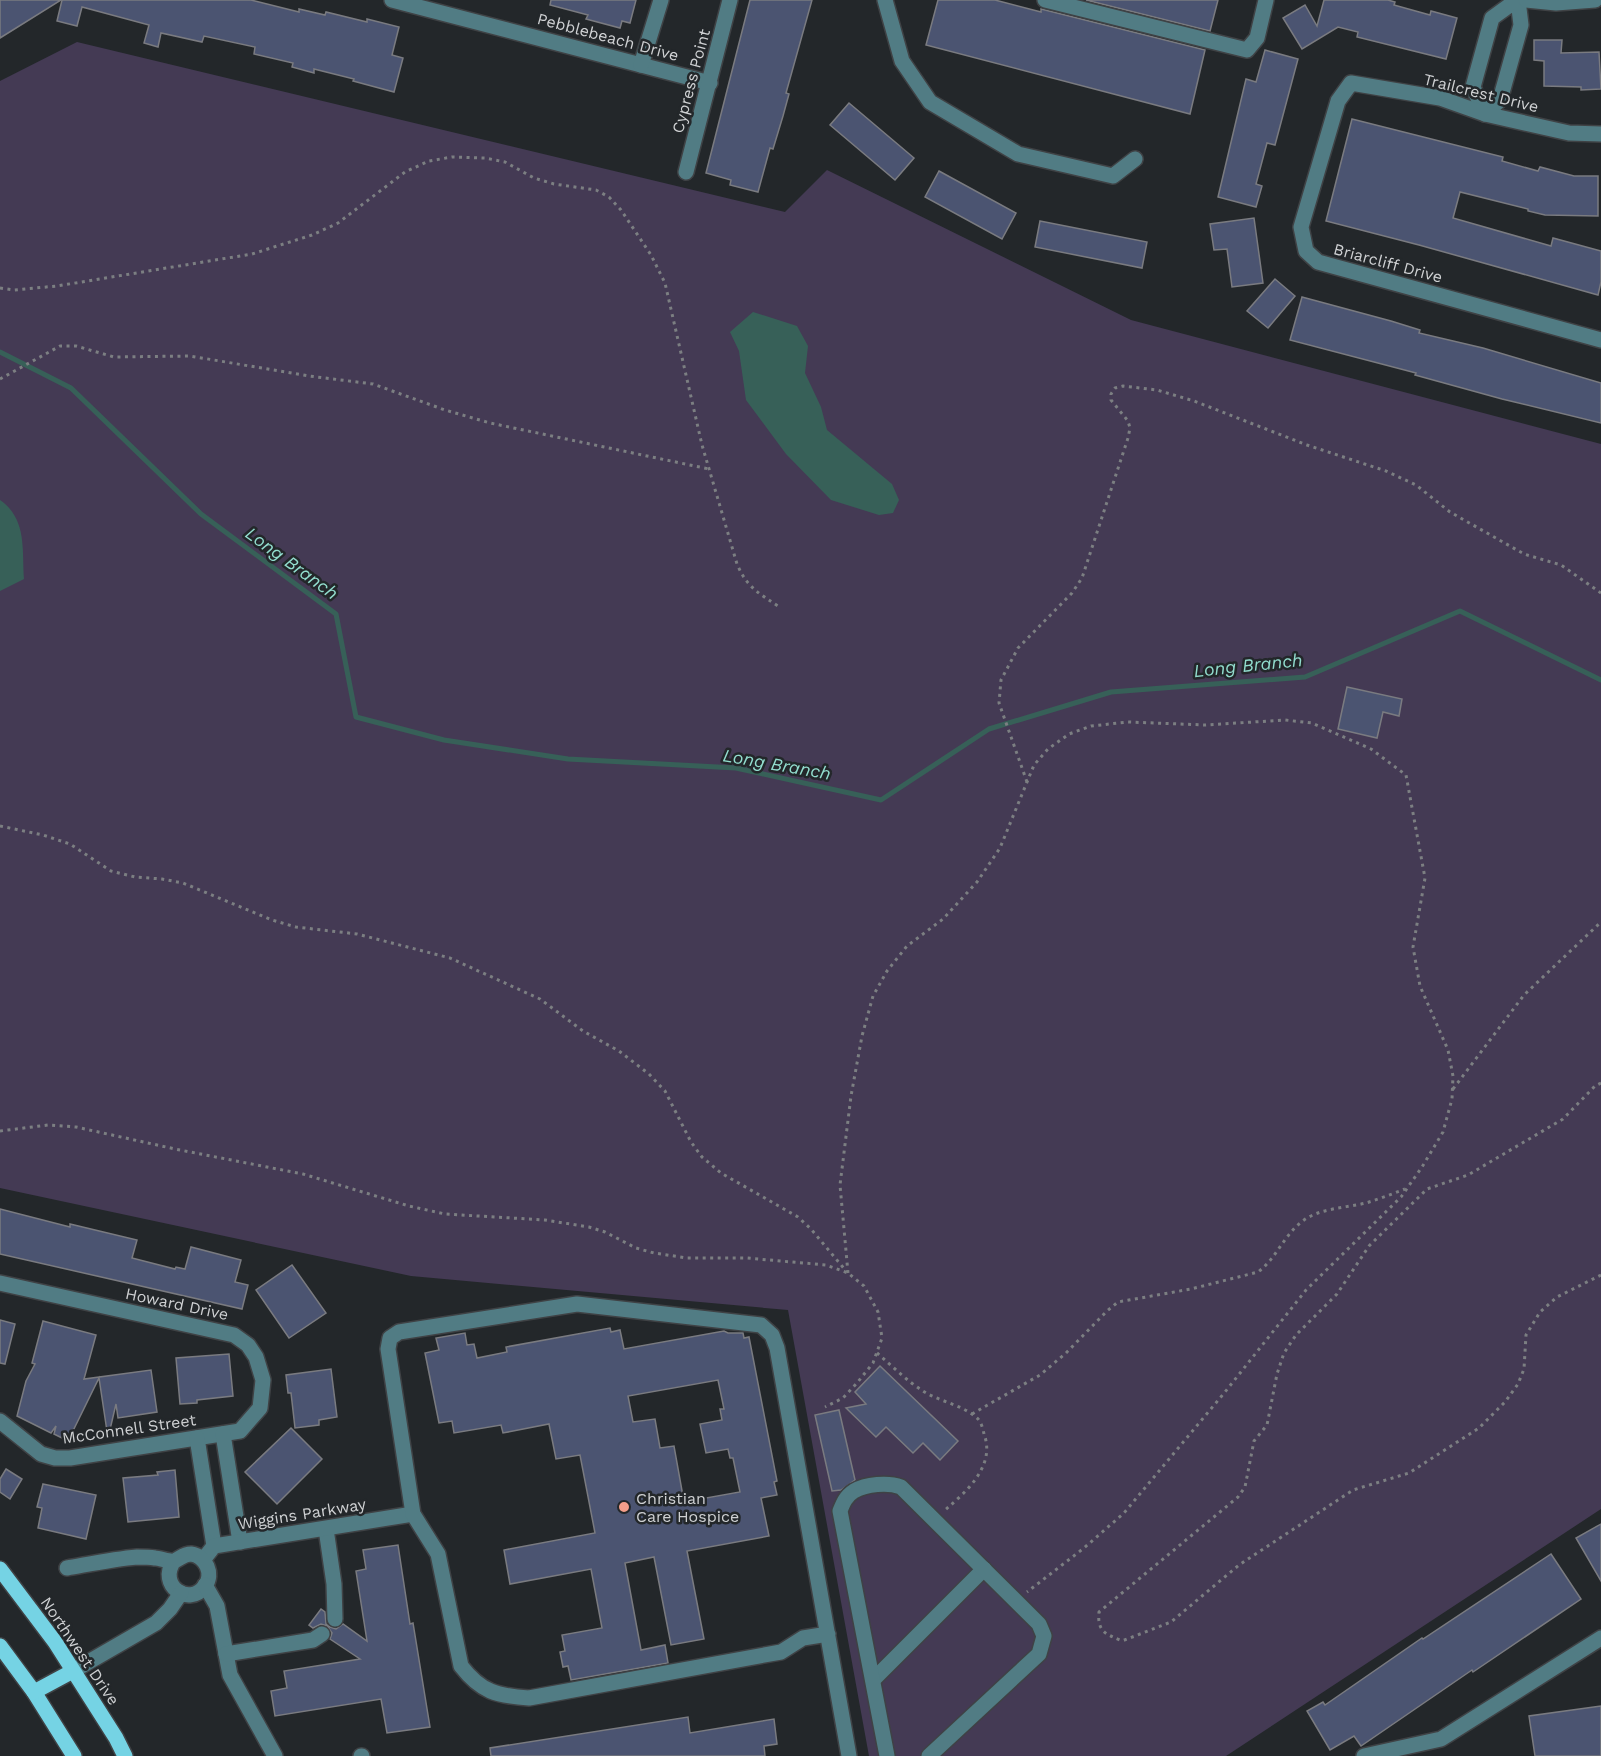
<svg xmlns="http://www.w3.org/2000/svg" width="1601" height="1756" font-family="'Work Sans',sans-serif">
	<rect width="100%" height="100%" fill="#23272a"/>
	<path fill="#443a54" d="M77,42L785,212L827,170L1131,320L1601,444V1509L1226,1756H869L788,1310L411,1276L0,1188V81Z"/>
	<g fill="#376058">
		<path d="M753,312L797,326L808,346L805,373L821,407L827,430L892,484L899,500L893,513L879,515L831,500L786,454L746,400L739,351L730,332Z"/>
		<path d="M0,500C27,519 22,549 24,579L0,591Z"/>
	</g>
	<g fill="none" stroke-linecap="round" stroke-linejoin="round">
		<path stroke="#376058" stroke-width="5" d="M0,352L71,388L201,514L336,614L356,717L444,740L568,759L736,768L881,800L989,729L1111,692L1305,677L1460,611L1601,680"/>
	</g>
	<g fill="#4b5471" stroke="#7a7b80" stroke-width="1.5" fill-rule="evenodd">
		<path d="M0,0H61L0,38Z"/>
		<path d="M62,0H251L299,12V9L325,15L326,12L367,22V19L399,27L392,55L403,58L394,92L353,81L354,79L314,69V73L292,67L293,63L254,54L255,47L204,36L202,42L161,33L158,47L144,43L149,25L82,7L77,26L57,21Z"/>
		<path d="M551,0H636L630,23L622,21L620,28L586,19L588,15L550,5Z"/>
		<path d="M750,0H812L786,93L789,94L783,116L773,149L770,148L758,192L730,185L731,180L706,173Z"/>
		<path d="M938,0H995L1041,12V9L1205,50L1190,114L926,45Z"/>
		<path d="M1086,0H1218L1210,31Z"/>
		<path d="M1324,0H1388L1395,2L1394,5L1430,15L1431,11L1457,18L1446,59L1357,37L1358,32L1338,27L1302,49L1283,18L1305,5L1317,26Z"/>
		<path d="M1534,40H1562L1561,53L1599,52L1601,89L1581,90V87L1544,86V61L1534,60Z"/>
		<path d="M1265,50L1298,59L1275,145L1267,143L1256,184L1262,186L1256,207L1218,197L1246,79L1256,82Z"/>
		<path d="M849,103L914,158L895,180L830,125Z"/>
		<path d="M1352,119L1503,157L1502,161L1538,171L1540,167L1574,176H1598V216L1545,215L1528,211V209L1460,192L1453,218L1551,246L1553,238L1601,251V282L1598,295L1419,245L1326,221Z"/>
		<path d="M939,171L1016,213L1002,239L925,197Z"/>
		<path d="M1254,218L1263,283L1232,287L1227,249L1214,250L1210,224Z"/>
		<path d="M1040,221L1147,242L1142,268L1035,247Z"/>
		<path d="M1275,279L1295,296L1268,328L1247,311Z"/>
		<path d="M1302,297L1391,321L1420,330L1419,333L1483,348L1601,383V423L1502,399L1415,375L1416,373L1290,340Z"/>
		<path d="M1347,687L1402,699L1399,716L1383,712L1377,738L1338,729Z"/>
		<path d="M0,1209L70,1227V1224L137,1240L132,1258L175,1269L176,1267L185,1269L191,1247L241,1260L235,1282L248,1285L242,1309L0,1254Z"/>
		<path d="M292,1265L326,1313L289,1338L256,1290Z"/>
		<path d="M0,1320L15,1324L5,1364L0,1363Z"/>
		<path d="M43,1321L96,1335L84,1379L151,1370L157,1412L118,1418L116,1404L108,1438L99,1378L68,1441L54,1434L56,1426L51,1433L17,1416L26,1381L35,1364L32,1363Z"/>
		<path d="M610,1328L611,1332L620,1330L624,1349L724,1331L728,1333H743L744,1338L749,1337L777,1481L774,1482L777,1495L761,1498L769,1536L687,1551L704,1639L671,1645L654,1557L625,1563L641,1650L665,1645L668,1663L571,1680L568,1666L563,1667L560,1652L565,1651L562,1635L602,1628L591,1569L510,1584L504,1550L595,1533L580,1455L556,1459L549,1424L503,1433L501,1425L454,1433L452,1421L439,1423L425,1353L439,1350L436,1338L465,1333L467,1345L474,1344L477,1358L507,1352L506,1347ZM718,1380L724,1409H720L722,1420L700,1424L706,1453L728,1449L730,1458H733L740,1492L684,1502L674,1446L660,1448L655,1419L633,1422L628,1396Z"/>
		<path d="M229,1354L233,1396L197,1400V1403L180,1404L176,1358Z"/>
		<path d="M880,1366L958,1441L940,1460L923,1443L913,1453L886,1427L876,1437L846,1408L866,1404L855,1392Z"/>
		<path d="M331,1369L337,1417L319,1420V1425L295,1428L291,1393H288L286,1375Z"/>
		<path d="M839,1410L855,1480L841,1490L832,1491L815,1415Z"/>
		<path d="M291,1428L322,1459L277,1504L245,1472Z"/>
		<path d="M6,1469L22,1479L10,1499L0,1492V1479Z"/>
		<path d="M175,1470L179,1517L128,1522L123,1478L158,1475L157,1472Z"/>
		<path d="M43,1484L96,1495L86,1539L38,1528L42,1508L37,1507Z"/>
		<path d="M1601,1524V1581L1576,1538Z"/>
		<path d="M398,1545L410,1624L413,1623L430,1727L387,1733L381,1699L275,1716L271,1691L287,1688L284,1671L360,1659L330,1639L332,1633L327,1626L321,1624L313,1628L309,1625L321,1609L325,1612L326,1624L330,1627L336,1629L343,1624L367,1641L356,1571L366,1569L363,1550Z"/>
		<path d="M1551,1554L1581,1599L1473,1672L1472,1670L1361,1746L1354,1736L1330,1750L1307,1711L1323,1702L1325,1705L1422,1638L1423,1639Z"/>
		<path d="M1601,1706V1756H1535L1529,1716Z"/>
		<path d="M688,1717L690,1733L774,1719L777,1744L764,1746L765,1756H491L490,1748Z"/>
	</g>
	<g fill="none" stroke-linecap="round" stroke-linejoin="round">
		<g stroke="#3f4245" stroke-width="18">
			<g id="minor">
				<path d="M392,0L710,83"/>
				<path d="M885,0L902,61L930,102L1018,154L1113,176L1135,159"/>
				<path d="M1045,0L1247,50L1257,38L1266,0"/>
				<path d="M1517,0L1492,18L1473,87L1485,114L1500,100L1521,25L1518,0"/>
				<path d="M1526,0L1556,3L1595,0"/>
				<path d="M641,65L661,0"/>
				<path d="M1601,134L1569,133L1485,114L1440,98L1351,83L1338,101L1301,227L1306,251L1318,262L1601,340"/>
				<path d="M686,172L730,0"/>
				<path d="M0,1283L234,1335L248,1345L256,1357L263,1380L260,1408L240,1431L70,1458H55L41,1454L0,1421"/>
				<path d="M223,1434L240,1542"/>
				<path d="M197,1438L214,1546"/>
				<path d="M326,1529L334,1584L335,1619"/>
				<path d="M203,1560L214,1546L413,1514"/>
				<path d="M67,1568C90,1564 114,1559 137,1557C143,1557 149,1557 155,1558C160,1558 169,1562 174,1561C180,1559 183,1554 191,1554C206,1556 214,1574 205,1586C189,1608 157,1585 174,1561"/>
				<path d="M205,1585L217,1606L230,1675L275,1756"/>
				<path d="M828,1634L803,1638L781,1652L529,1698C497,1696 481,1692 461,1666L438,1554L413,1514L388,1349L390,1338L399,1332L577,1304L761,1325L772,1335L777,1348L849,1756"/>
				<path d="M226,1654L313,1640L322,1634"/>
				<path d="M73,1671L156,1623L170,1609L181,1593"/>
				<path d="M873,1680L984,1569"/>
				<path d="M361,1756H362"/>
				<path d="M887,1756L840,1511C843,1503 846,1496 854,1491C866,1484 888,1482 901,1487L1039,1624L1044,1636L1039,1654L929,1756"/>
				<path d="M1364,1756L1441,1739L1601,1638"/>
			</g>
		</g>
		<g stroke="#3f4245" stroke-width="18">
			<g id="major">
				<path d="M0,1569L55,1642L116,1738L125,1756"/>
				<path d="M0,1646L34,1692L74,1756"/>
				<path d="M34,1692L73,1671"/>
			</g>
		</g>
		<g stroke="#7c7f82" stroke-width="3" stroke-dasharray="3 4.5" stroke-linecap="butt">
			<path d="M0,288L14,290L57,286L252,254L312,235L338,223L405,172L429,161L452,157L485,158L505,162L534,178L554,184L596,190L609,197L621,210L651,255L665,283L702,445L737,564C747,588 760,594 781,608"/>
			<path d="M0,379L60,346H76L114,357L190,356L309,376L373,384L445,410L490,423L709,469"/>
			<path d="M1027,782L999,703L1001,680L1018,648L1072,593L1082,578L1128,438L1130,428L1128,421L1111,400V394L1115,388L1123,386L1157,390L1194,401L1307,445L1386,471L1416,485L1450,512L1524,554L1561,565L1601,593"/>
			<path d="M0,826L43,835L70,844L111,871L135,877L162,879L183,883L272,920L296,927L357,934L450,958L540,999L583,1031L619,1051L649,1074L665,1091L691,1142L702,1157L721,1173L798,1217L811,1229L847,1272"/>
			<path d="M1601,1083L1595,1086L1563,1119L1468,1175L1427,1189L1369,1246L1337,1294L1296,1335L1284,1353L1277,1374L1267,1425L1254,1441L1245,1487L1238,1497L1099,1612C1097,1632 1106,1634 1122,1641L1171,1622L1239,1565L1353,1490L1409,1473L1479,1428L1505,1402L1518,1384L1524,1369L1526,1335L1540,1312L1557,1297L1601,1275"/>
			<path d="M1453,1089L1524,995L1601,922"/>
			<path d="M0,1131L48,1125L76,1127L175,1149L303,1174L409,1206L445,1214L545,1220L589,1227L605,1232L636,1248L654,1253L687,1258H747L826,1265L848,1273L864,1286L878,1312L882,1338L873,1363L857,1383L843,1398L825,1407"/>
			<path d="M848,1273L840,1185L851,1096L862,1036L873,996L887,971L907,946L943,919L977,882L1000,848L1034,765L1048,749L1069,734L1091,726L1128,722L1206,725L1285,720L1312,723L1371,749L1406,775L1425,878L1413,947L1420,986L1448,1050L1453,1076L1452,1099L1443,1132L1422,1167L1401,1197L1306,1290L1225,1392L1124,1513L1084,1548L1027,1592"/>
			<path d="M877,1353C892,1366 907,1381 923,1391C940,1402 961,1404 977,1418C981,1421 983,1429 984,1434C996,1466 966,1492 945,1510"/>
			<path d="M972,1414L1040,1375L1066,1353L1107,1311L1118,1302L1191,1289L1258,1272C1277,1258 1284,1234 1304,1220C1321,1208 1345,1208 1366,1203C1379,1199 1392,1194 1405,1189"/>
		</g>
		<use href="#minor" stroke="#517c84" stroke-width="15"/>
		<use href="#major" stroke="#75d3e4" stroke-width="15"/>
	</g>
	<circle fill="#f49e8a" stroke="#23272a" stroke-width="2" cx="624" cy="1507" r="6"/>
	<g text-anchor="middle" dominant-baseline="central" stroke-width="5" stroke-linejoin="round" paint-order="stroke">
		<g font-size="16" fill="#cfd1d3" stroke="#23272a">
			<text transform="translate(608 37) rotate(15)">Pebblebeach Drive</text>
			<text transform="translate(691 81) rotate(-75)">Cypress Point</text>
			<text transform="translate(1481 93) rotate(14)">Trailcrest Drive</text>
			<text transform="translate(1388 263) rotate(15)">Briarcliff Drive</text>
			<text transform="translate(177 1304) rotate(12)">Howard Drive</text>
			<text transform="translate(129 1429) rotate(-8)">McConnell Street</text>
			<text transform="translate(302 1514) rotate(-9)">Wiggins Parkway</text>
			<text transform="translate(80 1651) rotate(56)">Northwest Drive</text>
		</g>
		<g font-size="16" fill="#cfd1d3" stroke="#23272a" text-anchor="start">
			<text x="636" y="1498">Christian<tspan x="636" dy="18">Care Hospice</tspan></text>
		</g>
		<g font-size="18" font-style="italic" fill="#92ddce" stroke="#23272a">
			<text transform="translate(292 563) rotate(36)">Long Branch</text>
			<text transform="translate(1248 665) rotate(-6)">Long Branch</text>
			<text transform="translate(777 764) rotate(10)">Long Branch</text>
		</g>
	</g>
</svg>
